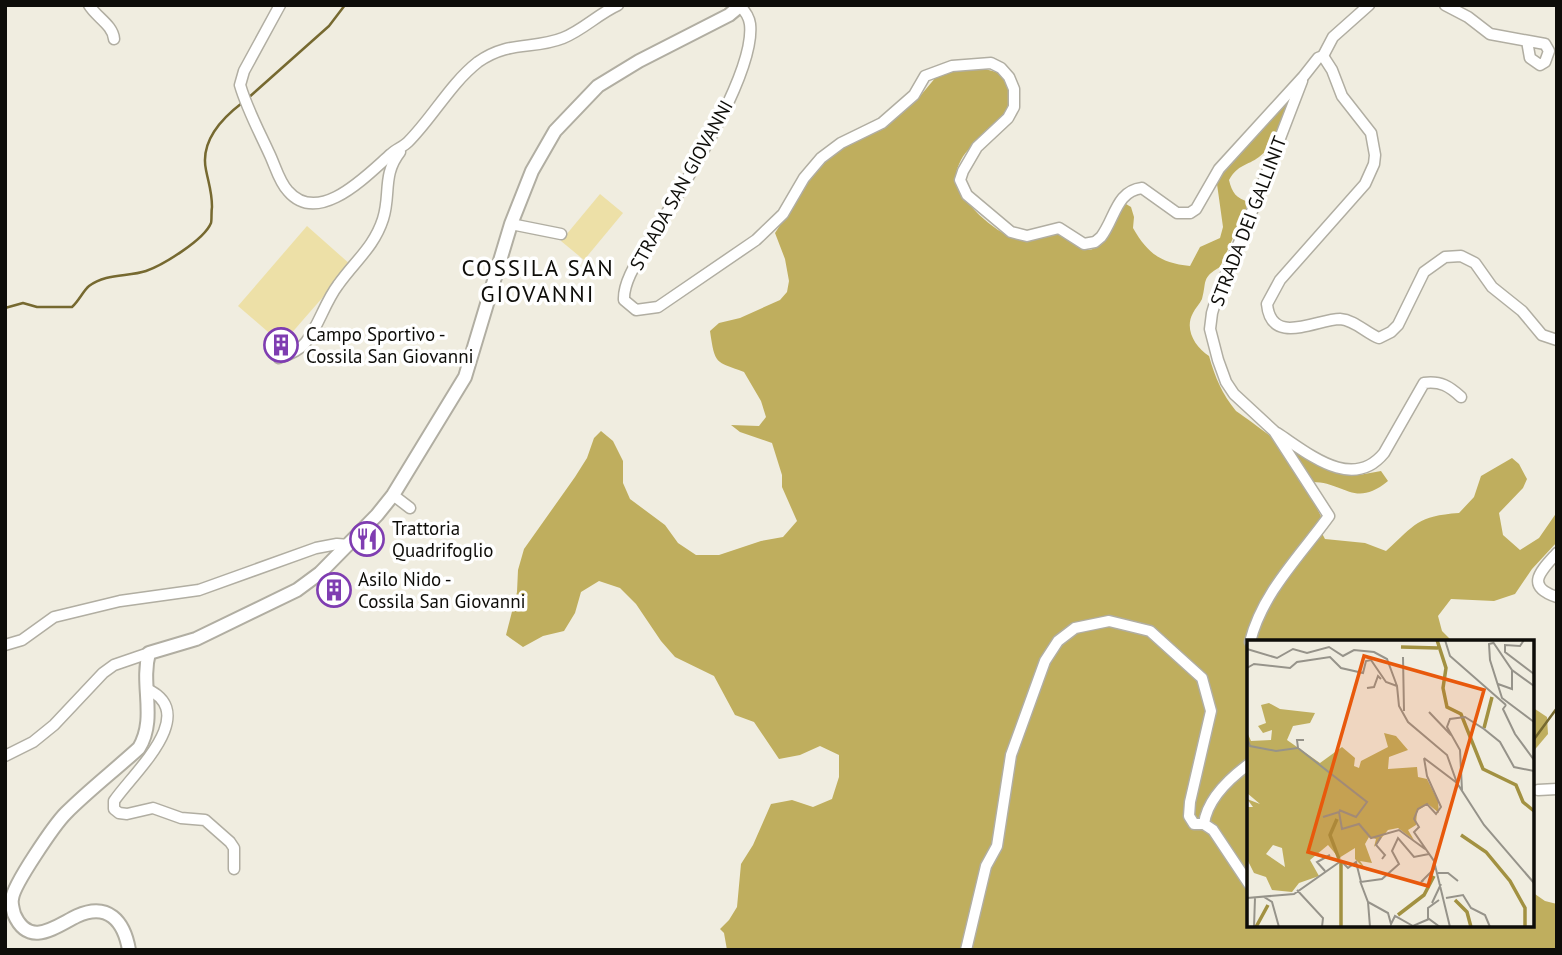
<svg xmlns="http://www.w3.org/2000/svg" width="1562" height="955" font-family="'PT Sans',sans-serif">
	<rect width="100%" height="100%" fill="#f0ede0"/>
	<g fill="#ede0a7">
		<path d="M600,194L623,213L584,260L561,241Z"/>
		<path d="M307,226L351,265L282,344L238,306Z"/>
	</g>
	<g fill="#bfae5e">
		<path d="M981,68L1000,73C1008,83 1012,96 1007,108C1000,127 972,140 961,160C958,166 955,173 956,180C959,200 995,233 1015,238C1032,241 1045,235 1062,234C1103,276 1106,223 1126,204L1131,207L1134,217L1133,228C1148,254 1161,263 1190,266L1200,247L1220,238L1223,227L1217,184L1225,167L1290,98C1282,117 1277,144 1259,157C1247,166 1238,164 1229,180C1232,193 1236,198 1249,202L1220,267C1201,278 1207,281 1202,299C1200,304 1195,308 1193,313C1184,329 1195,347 1209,356C1215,377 1222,394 1236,411C1268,433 1319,477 1359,475C1366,474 1374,472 1381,471L1388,481C1354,509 1344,481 1311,482L1309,493L1321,516L1318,526L1325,539L1365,543L1386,551C1416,524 1417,516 1459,513L1474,497L1481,476L1512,458L1519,464L1527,479L1523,488L1499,513L1503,535L1520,550L1539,538L1557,512V542L1532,569L1515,594L1494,601L1451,599L1438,616L1442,631L1453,642H1249V925H1532V892L1545,901L1557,904V950H727L724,933L720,929L729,920L737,907L741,864L753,845L771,804L792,800L813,807L832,799L839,777V755L820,746L800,755L779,759L754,722L735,715L714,676L675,657L661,641L636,604L620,588L599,581L581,592L575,613L564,631L543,636L523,647L506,635L517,592L518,570L524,549L575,477L587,458L594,438L601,431L613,441L623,461V483L630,499L665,525L678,543L696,555H719L761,541L783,537L797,521L782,487V475L772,443L740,432L731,425L759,426L766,417L761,401L744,372C715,361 715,365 710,331L719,323L740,318L780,300L787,292L789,281L785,259L775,233L813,174L824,161L841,149L883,129L916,101L936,77L945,71Z"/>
		<path d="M1532,707L1547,717L1548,734L1532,753Z"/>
	</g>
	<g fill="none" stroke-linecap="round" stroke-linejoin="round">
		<g stroke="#766930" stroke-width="2.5">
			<path d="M247,99L329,26L345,5"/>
			<path d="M5,308L23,303L37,307H72C79,301 83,291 89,286C106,273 128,277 146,271C163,265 204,240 211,223C212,219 211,212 212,207C212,192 209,185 206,170C200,142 221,119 242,103"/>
			<path d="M1532,742L1557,708"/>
		</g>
		<g stroke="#b1aea2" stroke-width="13">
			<g id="minor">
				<path d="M89,5C96,17 113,25 114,39"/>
				<path d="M280,5L244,71L240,85C247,109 259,131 269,153C275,165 279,182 288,191C319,227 368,174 391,154C396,149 403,147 408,142C433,117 450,84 478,62C509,40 533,50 563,38C583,30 598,14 618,5"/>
				<path d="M1445,5L1468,17L1490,34L1545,44L1549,51L1545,62L1540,65L1530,58L1527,41"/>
				<path d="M740,6C745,11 749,17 750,24C756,74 679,192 652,237C642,255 623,279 624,300L636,310L658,307L756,240L783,214L804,178L821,158L841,143L882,123L914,95L925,76L952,66L991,63L1001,68L1009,77L1014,89V107L1008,118L977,147L963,171L960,180L967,195L1011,232L1027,236L1059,228L1084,244L1095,242L1101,237C1115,219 1116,191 1142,188L1177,213H1190L1196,209L1219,169L1303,77L1318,58L1323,56"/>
				<path d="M1323,56L1332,70L1342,96L1371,133L1375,155L1374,164L1365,184L1280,280L1267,304C1271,347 1317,319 1340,319C1355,320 1366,333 1379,338L1391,332L1398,325L1424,272L1445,257L1461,256L1475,263L1492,287L1522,311L1542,335L1557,340"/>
				<path d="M1323,56L1333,37L1369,5"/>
				<path d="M511,224L561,234"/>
				<path d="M279,358C289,354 299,351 306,342C319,325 325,302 338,285C355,261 374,247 383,219C391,194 382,175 400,152"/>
				<path d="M1277,433C1308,453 1352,492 1384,453L1424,383C1441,381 1449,386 1461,397"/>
				<path d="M393,495L410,508"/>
				<path d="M1557,553C1541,571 1524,586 1557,597"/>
				<path d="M1250,642C1262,593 1300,556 1329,516L1274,431L1234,394L1226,382L1218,360L1210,329L1212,313L1218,293L1249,219L1302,81"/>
				<path d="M5,645L22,640L54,617L120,601L199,590L316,548L337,544L349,545"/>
				<path d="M147,689C201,714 133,773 114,801V809L119,813L127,814L153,808L181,818L205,820L230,842L234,848V869"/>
				<path d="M5,756L33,742L54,725L103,673L114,665L149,653"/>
				<path d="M1249,764C1230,778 1207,799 1204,824L1213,830L1249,884"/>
				<path d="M1538,790L1557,789"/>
				<path d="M966,950L986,866L997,846L1011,755L1045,661L1058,641L1075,628L1109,621L1150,631L1202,678L1211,711L1190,802L1189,816L1194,824H1204"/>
			</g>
		</g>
		<g stroke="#b1aea2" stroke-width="16">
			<path id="major" d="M129,950C124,921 108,902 77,916C56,926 29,949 14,914C13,910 11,903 12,899C13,885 55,824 66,813C89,790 115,770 139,748C157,718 140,685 149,653L196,639L297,590L320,573L377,515L393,495L465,377L511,224L532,171L555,131L598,86L639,61L729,15L741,5"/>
		</g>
		<use href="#minor" stroke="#fff" stroke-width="10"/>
		<use href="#major" stroke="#fff" stroke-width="12"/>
	</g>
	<defs>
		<g id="building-ring" transform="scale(1.75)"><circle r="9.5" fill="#fff" stroke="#7f3db1" stroke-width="1.5"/><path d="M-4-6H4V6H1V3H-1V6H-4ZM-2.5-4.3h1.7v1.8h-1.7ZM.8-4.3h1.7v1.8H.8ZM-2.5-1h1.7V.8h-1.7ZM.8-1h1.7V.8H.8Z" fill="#7f3db1"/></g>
		<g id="restaurant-ring" transform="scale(1.75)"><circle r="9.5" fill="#fff" stroke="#7f3db1" stroke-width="1.5"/><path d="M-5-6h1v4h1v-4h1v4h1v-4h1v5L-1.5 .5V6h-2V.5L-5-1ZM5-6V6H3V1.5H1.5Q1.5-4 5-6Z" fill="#7f3db1"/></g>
	</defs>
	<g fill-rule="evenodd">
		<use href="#building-ring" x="281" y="345"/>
		<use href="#restaurant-ring" x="367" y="539"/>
		<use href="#building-ring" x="334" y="590"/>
	</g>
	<g text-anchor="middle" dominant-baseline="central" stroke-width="7" stroke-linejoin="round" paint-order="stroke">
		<g font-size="19" fill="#0e0d09" stroke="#fff">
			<text transform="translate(681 185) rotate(-61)">STRADA SAN GIOVANNI</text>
			<text transform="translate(1248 221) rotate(-69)">STRADA DEI GALLINIT</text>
		</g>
		<g font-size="19" fill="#0e0d09" stroke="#fff" text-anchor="start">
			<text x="306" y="334">Campo Sportivo -<tspan x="306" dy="22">Cossila San Giovanni</tspan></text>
			<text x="392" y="528">Trattoria<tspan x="392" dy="22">Quadrifoglio</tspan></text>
			<text x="358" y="579">Asilo Nido -<tspan x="358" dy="22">Cossila San Giovanni</tspan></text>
		</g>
		<g font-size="23" letter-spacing="2" fill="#0e0d09" stroke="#fff">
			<text x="538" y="267">COSSILA SAN<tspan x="538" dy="26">GIOVANNI</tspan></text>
		</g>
	</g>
	<g transform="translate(1247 640)">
		<rect width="287" height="287" fill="#f0ede0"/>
		<path d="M22,63L33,69L68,73L63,83L46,86L40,100L73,123L95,107L108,118L107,126L112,128L114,121L141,107L137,93L149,96L161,110L142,117L141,129L170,127L171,137L180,139L191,161L192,173L181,164L170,171L169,185L161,190L167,200L151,188L141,190L127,207L129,199L122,197L118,204L125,223L113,221L120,231L108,219V208L92,218L81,205L63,220L72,236L52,243L45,252L25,250L19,237L7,233L0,219V167H6L0,159L13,164L0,153V92L4,101L24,100L25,90L16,93L11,86L19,83L14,65ZM26,205L35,208L38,227L19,214Z" fill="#bfae5e" fill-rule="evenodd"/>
		<path fill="none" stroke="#a29141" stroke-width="3.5" d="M190,0L199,28L196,48L200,67L214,74L236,129L269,145L276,162L287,171M154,7L191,8M237,88L245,57M90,179L83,195L92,219M214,195L239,212L263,241L278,268V287M94,223V287M208,260L220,272L224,287M151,275L177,255L187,236M9,287L21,265"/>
		<path fill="none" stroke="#96938a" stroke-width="2" d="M198,0L203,16L259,65M277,0L273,6L258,5V12L287,34M246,2L265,30L287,46M246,3L242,4L243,20L255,58L287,82M0,9L30,18L46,9L60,13L82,7L96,16L107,10L127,12L140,19L150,46M156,17L157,71M0,28L7,24L43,28L50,22L83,17L94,28L116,33L119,21L124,20L139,42L150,46L152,66L161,82L200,115L210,143L237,185L287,243M251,44L265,49V30M120,48L127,47L131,36L134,39M259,65L256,69L268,94L287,120M182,72L204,95M0,98L3,106L29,111L51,108L50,100H57M51,108L120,162L109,177L92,170M177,118L180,136L194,167L189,174L180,164L171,169L167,179L172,187L167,192L187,221L203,287M177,118L210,143M215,150L213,110L200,87L203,79L218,77L237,89L253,102L267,127L287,131M76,177L92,172L95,189L112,184L124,198L152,190L178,209M134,197L129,205L138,215L135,219M78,231L70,222L83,215M191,233H201L211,241M177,240L174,242L189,227M113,241L121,262L141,273L144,284L148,276L166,286L182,279L193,287M50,250L76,278L75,287M17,257L25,262L32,287M0,258L47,254L94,221L101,228L109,222L114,242L135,239L152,224L145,211L151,198L167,217L182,214M199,258L216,255L224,268L238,275L243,287M121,262L123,287M185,263L194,244M181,279V268L192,260M7,287L8,258"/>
		<path fill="#e8590c" fill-opacity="0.15" stroke="#e8590c" stroke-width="3.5" d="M117,16L237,50L181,246L61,212Z"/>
		<rect width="287" height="287" fill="none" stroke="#0e0d09" stroke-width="3.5"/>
	</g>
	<rect width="1562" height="955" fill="none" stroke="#0e0d09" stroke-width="14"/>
</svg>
